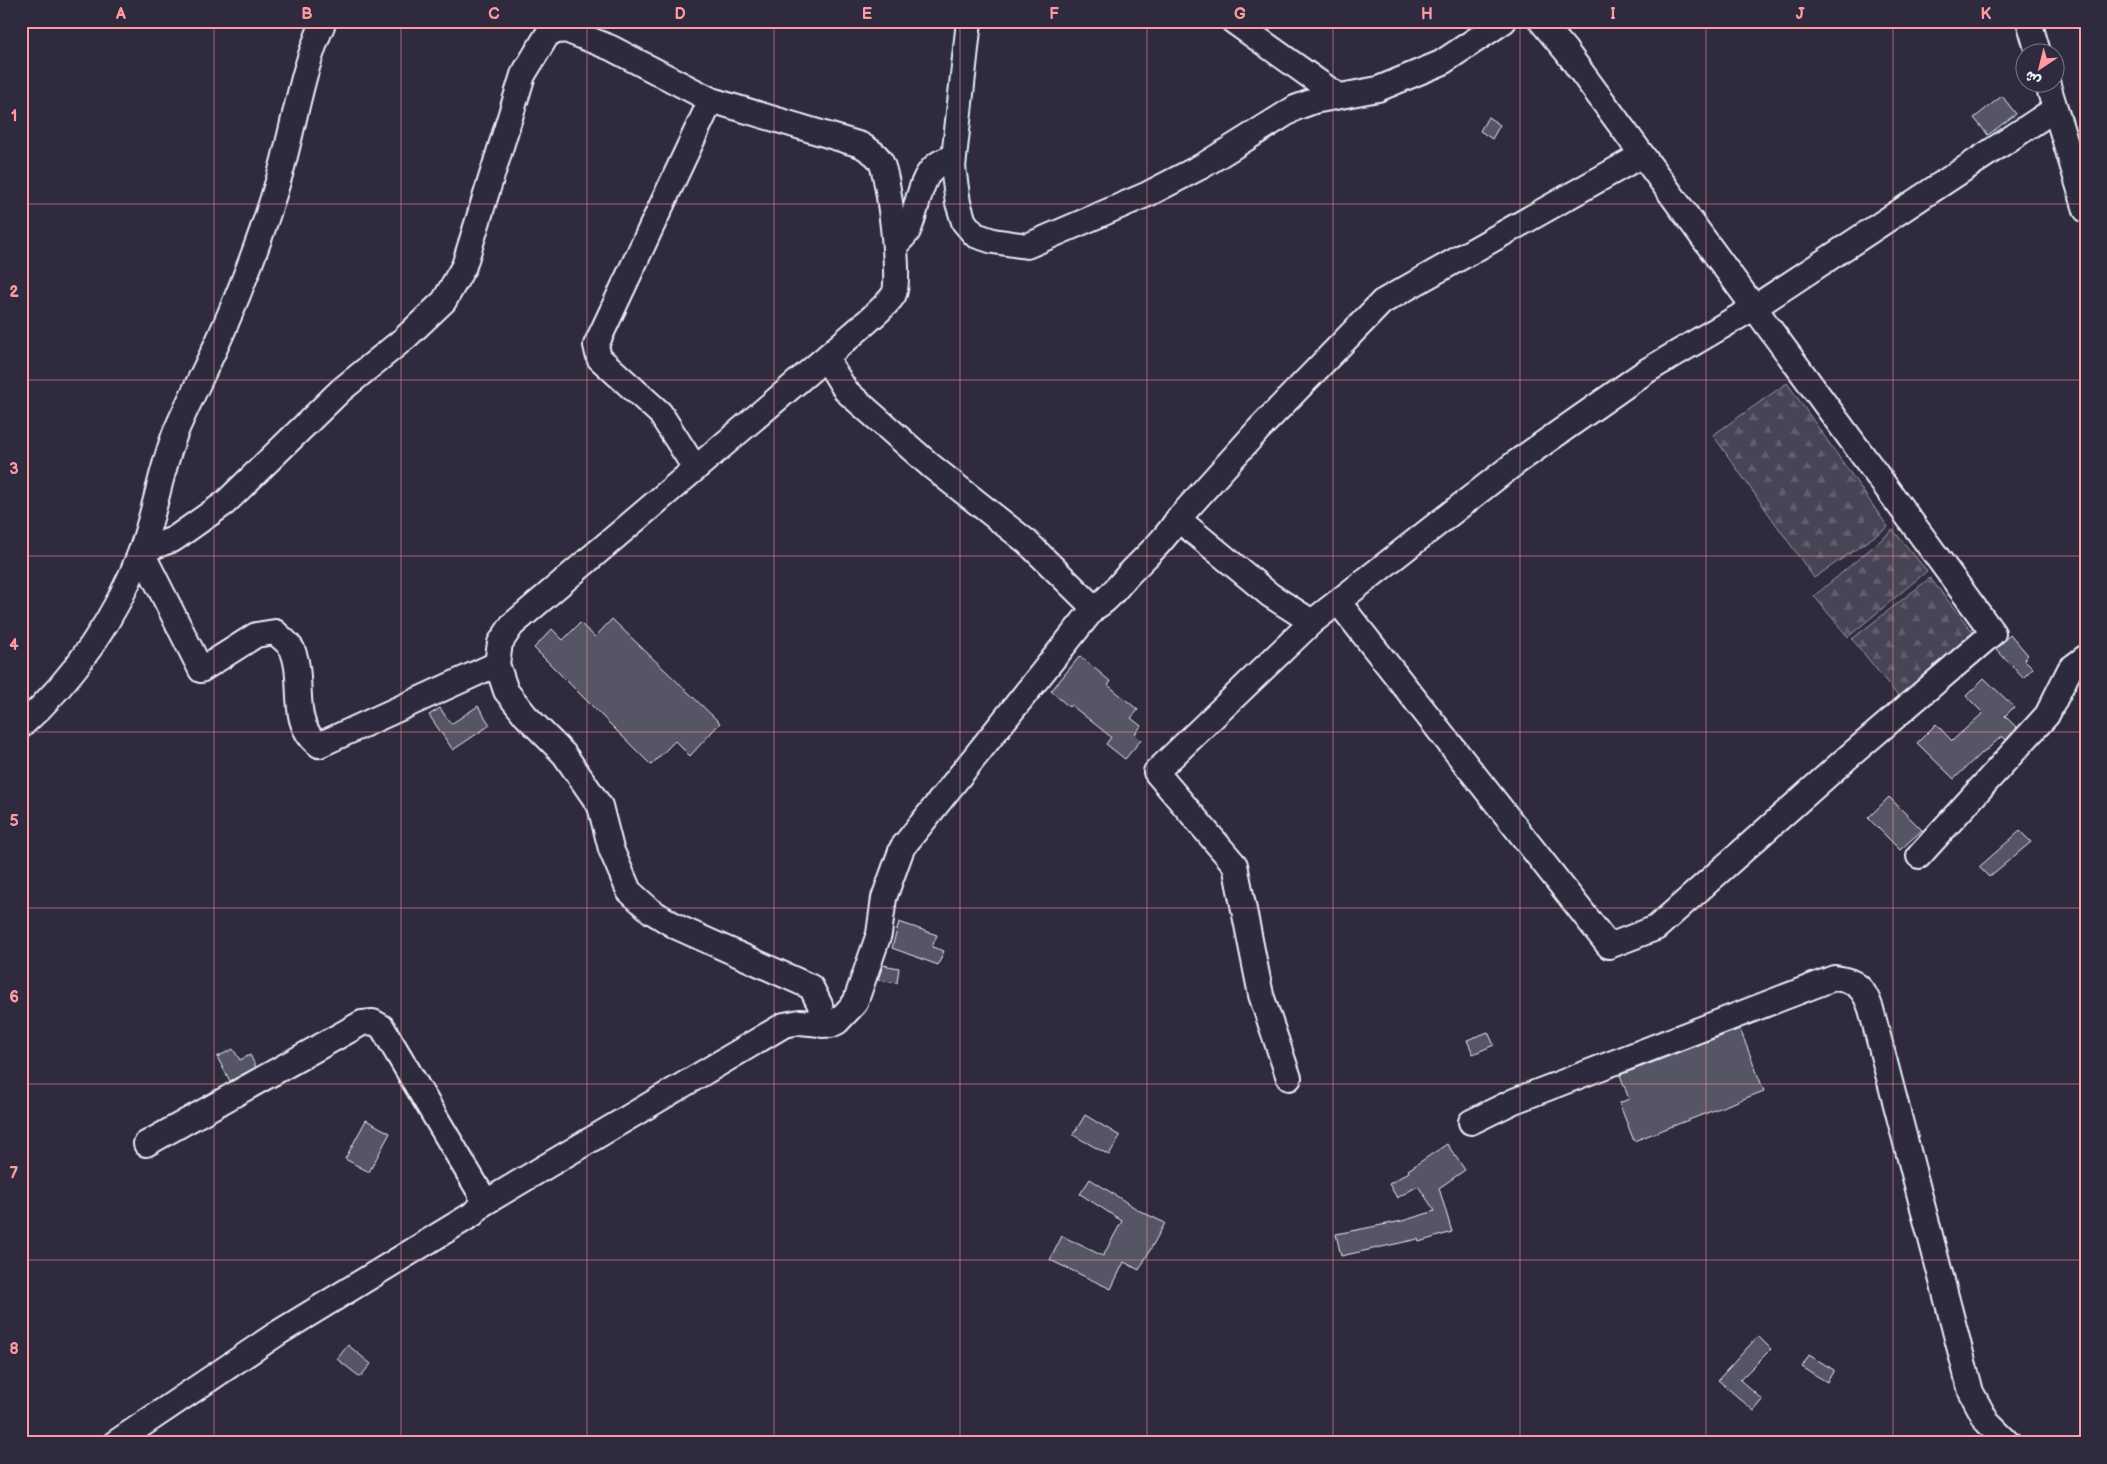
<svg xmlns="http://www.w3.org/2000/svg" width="2107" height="1464" font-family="'Balsamiq Sans','Playpen Sans Arabic',sans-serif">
	<defs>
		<pattern id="forest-firs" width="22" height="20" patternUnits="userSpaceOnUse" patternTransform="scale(1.25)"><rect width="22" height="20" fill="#464455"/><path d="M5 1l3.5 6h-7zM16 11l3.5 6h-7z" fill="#615f6e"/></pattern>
	</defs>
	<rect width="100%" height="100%" fill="#2f2a3d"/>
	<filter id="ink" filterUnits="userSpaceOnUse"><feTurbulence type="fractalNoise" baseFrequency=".02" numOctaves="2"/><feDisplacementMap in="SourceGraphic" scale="10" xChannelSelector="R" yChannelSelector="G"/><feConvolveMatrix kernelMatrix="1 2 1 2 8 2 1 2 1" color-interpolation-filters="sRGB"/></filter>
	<g filter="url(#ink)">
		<g fill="url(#forest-firs)" stroke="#979aa6">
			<path d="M1787,383L1888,527L1814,578L1713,435Z"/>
			<path d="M1893,530L1927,571L1848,637L1814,596Z"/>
			<path d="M1930,578L1975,635L1898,696L1852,639Z"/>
		</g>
		<g fill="#575565" stroke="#e8f1f8">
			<path d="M2002,96L2016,114L1988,135L1974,118Z"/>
			<path d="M1488,117L1500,125L1492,139L1480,131Z"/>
			<path d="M612,619L720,723L690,756L675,741L651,765L534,648L552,629L563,640L580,623L595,637Z"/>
			<path d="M2010,634L2028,655L2024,659L2033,668L2023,678L1996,649Z"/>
			<path d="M1080,656L1111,682L1108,685L1138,710L1131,718L1141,726L1135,734L1141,740L1125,759L1106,744L1111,737L1071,705L1069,707L1051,691Z"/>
			<path d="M1984,678L2014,707L2005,716L2017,728L2006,740L2002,736L1982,754L1981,753L1954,779L1917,743L1936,724L1952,741L1983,713L1966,696Z"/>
			<path d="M478,706L490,725L453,750L429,715L440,708L451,724Z"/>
			<path d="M1889,797L1922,830L1900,850L1868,818Z"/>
			<path d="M2020,831L2031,842L1989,877L1979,867Z"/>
			<path d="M899,922L937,935L932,947L944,951L938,965L892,948Z"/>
			<path d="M883,965L899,968L897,983L878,980Z"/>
			<path d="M1740,1029L1764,1091L1634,1141L1619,1103L1629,1099L1620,1075Z"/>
			<path d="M1488,1032L1494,1045L1473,1054L1467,1040Z"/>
			<path d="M233,1049L240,1060L250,1055L256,1067L230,1081L217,1057Z"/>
			<path d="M1085,1115L1120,1136L1109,1155L1073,1135Z"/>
			<path d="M366,1120L390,1133L369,1172L345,1159Z"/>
			<path d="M1447,1144L1465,1170L1439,1188L1452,1232L1419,1242L1418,1239L1341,1256L1336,1234L1402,1221L1435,1211L1418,1186L1397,1198L1389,1184L1409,1172L1408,1170Z"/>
			<path d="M1090,1179L1140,1211L1165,1223L1139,1270L1124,1262L1111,1289L1050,1260L1062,1236L1103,1256L1122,1221L1080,1194Z"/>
			<path d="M1758,1336L1771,1349L1740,1380L1763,1400L1754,1411L1718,1380Z"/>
			<path d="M348,1345L371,1364L360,1377L337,1359Z"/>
			<path d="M1809,1355L1834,1370L1827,1382L1802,1367Z"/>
		</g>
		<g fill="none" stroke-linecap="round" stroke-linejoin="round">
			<g stroke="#e8f1f8" stroke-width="28">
				<g id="minor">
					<path d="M1233,21L1338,96"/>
					<path d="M2029,21L2038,52"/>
					<path d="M2047,82L2086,210"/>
					<path d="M953,167L969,21"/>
					<path d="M895,246C899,241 905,236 908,231C919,209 918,169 946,160L953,167L958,203L964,222L975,235L993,241L1027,246L1148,194L1204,165L1295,108L1314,101L1378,89L1441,63L1504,21"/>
					<path d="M695,468L660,413L599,358L596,345L711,100"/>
					<path d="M1178,519L1259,429L1382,302L1642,155"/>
					<path d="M1339,603L1609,946L1656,928L1847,758L1993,633L1566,51L1541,21"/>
					<path d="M497,664L319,745C288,723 306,680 292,649C289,643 280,637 275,632L256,635L201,670L141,551L174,539L225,503L341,390L405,338L444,301L464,266L523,75L549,32L566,30L611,48L711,100L861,145C869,150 877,154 881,162C889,177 901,280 894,294C887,307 843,342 830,354V365L846,391L931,466L1027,542L1094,608C1108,601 1117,587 1128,575C1147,555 1163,542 1178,519L1270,595L1312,622"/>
					<path d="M21,726C73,680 117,616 141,551C155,512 161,469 176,431C191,396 209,363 224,328C246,277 266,224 281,171C295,121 302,69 324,21"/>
					<path d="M1919,856L2047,715L2070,669L2086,657"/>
					<path d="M822,1025L820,1005L811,987L677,927L651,911L629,891L611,849L600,806L564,754L526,716L506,691L497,664L500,643L512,625L830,354"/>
					<path d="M1289,1078L1261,995L1235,865L1156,772L1312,622L1514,464L1648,370L1755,307L2055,109"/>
					<path d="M1471,1122L1514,1101L1834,978C1856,980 1864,988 1871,1009L1971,1392L1987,1422L2008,1443"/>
					<path d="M481,1205L784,1025L800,1022L831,1025L837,1022L855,1003L879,934L884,898L902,848L1094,608"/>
					<path d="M115,1443L278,1333L473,1214L481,1205V1194L382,1027L373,1022L362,1023L146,1144"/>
				</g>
			</g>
			<use href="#minor" stroke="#2f2a3d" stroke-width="24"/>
		</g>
	</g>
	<path fill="none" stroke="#ff9aa2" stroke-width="1" stroke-opacity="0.55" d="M214,21V1443M401,21V1443M587,21V1443M774,21V1443M960,21V1443M1147,21V1443M1333,21V1443M1520,21V1443M1706,21V1443M1893,21V1443M21,204H2086M21,380H2086M21,556H2086M21,732H2086M21,908H2086M21,1084H2086M21,1260H2086"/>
	<rect width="2107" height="1464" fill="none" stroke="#2f2a3d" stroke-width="55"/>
	<g transform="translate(2040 68) rotate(215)"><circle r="24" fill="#2f2a3d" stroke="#797a88"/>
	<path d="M0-4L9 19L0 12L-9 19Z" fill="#ff9aa2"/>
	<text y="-8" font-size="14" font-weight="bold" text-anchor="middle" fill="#e8f1f8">ش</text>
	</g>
	<rect x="28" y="28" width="2052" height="1408" fill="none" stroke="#ff9aa2" stroke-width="2"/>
	<g font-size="16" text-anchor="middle" font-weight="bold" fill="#ff9aa2">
		<text x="121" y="19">A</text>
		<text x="307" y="19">B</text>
		<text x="494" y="19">C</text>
		<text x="680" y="19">D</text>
		<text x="867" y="19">E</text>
		<text x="1054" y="19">F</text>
		<text x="1240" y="19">G</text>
		<text x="1427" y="19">H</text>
		<text x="1613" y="19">I</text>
		<text x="1800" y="19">J</text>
		<text x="1986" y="19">K</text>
		<text x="14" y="121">1</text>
		<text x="14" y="297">2</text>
		<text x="14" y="474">3</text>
		<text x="14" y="650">4</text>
		<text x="14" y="826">5</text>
		<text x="14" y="1002">6</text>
		<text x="14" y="1178">7</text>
		<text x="14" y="1354">8</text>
	</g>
</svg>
